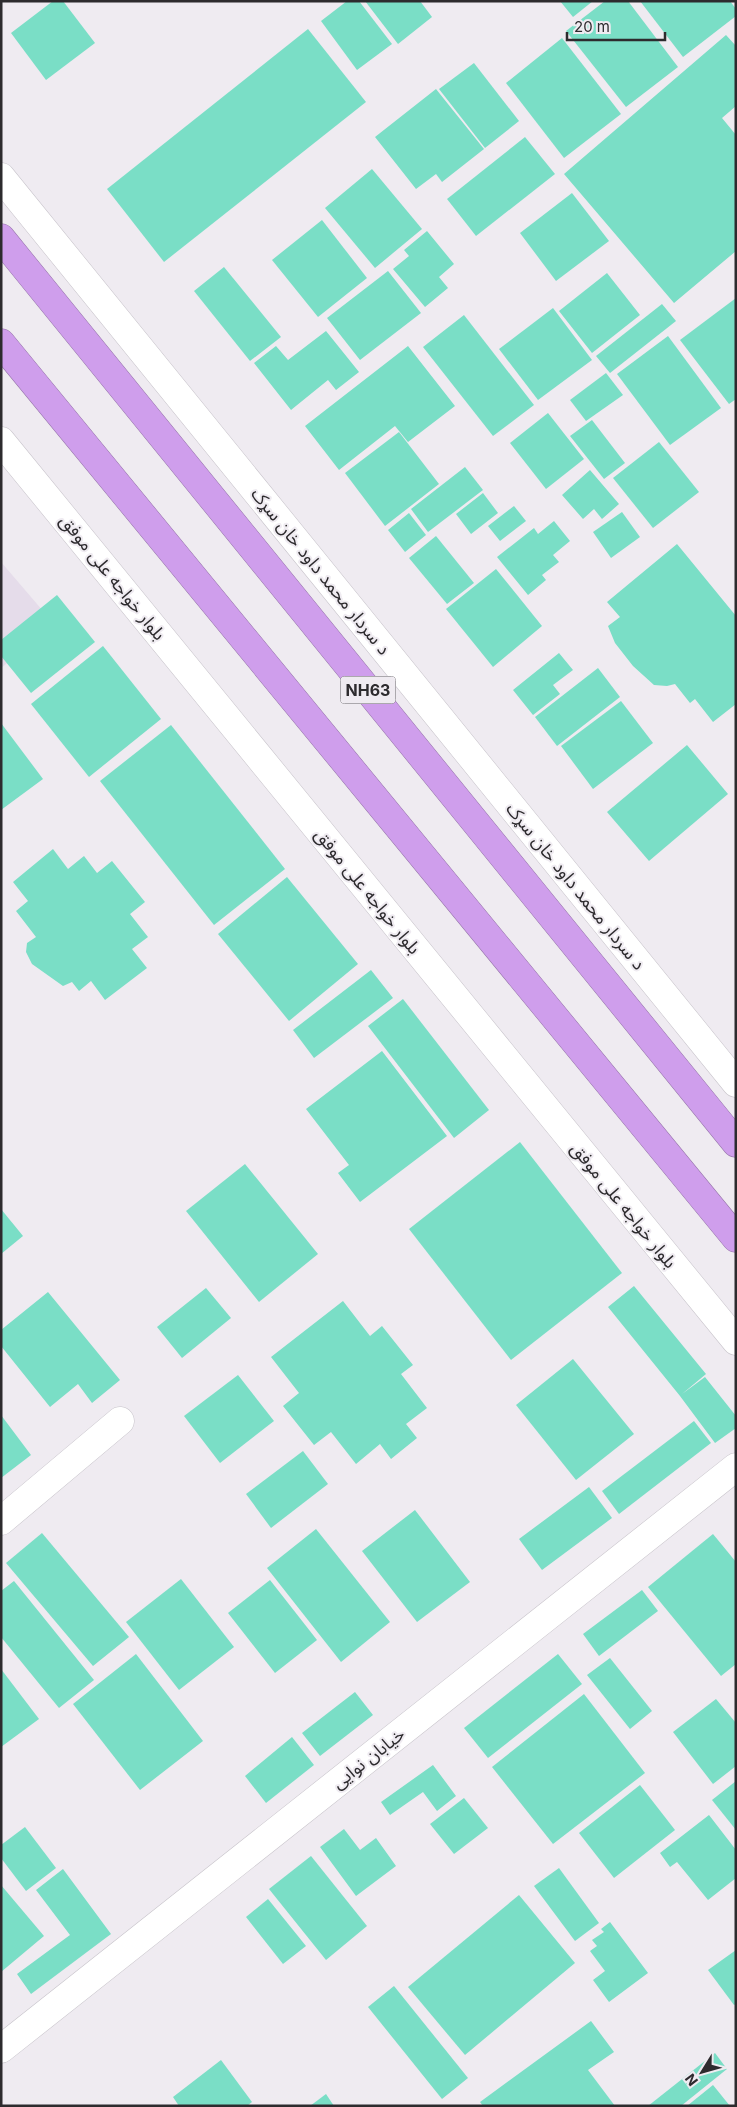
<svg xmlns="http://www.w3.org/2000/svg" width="737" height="2107" font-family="Inter,'Noto Sans Arabic',sans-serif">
	<rect width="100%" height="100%" fill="#efebf1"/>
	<path fill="#e5dcea" d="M1,562L55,625L1,668Z"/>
	<g fill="#7adec6">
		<path d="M53,1H63L95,43L46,80L11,33Z"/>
		<path d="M347,1H359L392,44L357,70L321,21Z"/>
		<path d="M365,1H420L432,17L398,44Z"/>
		<path d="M560,1H593L573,17Z"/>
		<path d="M605,1H628L678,67L626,107L566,31Z"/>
		<path d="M640,1H730L736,9V16L683,57Z"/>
		<path d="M308,29L366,102L164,262L107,189Z"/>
		<path d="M726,35L736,46V106L722,118L736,135V251L674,303L564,174Z"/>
		<path d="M562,38L621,114L564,158L506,83Z"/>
		<path d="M474,63L519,121L485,148L439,89Z"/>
		<path d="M436,89L484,149L442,182L436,174L416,189L375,137Z"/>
		<path d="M525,137L555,174L476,236L447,199Z"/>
		<path d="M372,169L422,229L375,268L325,208Z"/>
		<path d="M572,193L609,241L556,281L520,233Z"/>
		<path d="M322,220L367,278L318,317L272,260Z"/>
		<path d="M427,231L454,264L439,277L448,288L425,307L393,269L409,256L404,250Z"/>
		<path d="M224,267L281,337L250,361L194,291Z"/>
		<path d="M388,271L421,313L360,360L327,318Z"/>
		<path d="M607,273L640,315L592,353L559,311Z"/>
		<path d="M736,298V399L729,404L680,340Z"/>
		<path d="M662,304L676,321L610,373L596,356Z"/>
		<path d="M553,308L592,360L538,400L499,349Z"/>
		<path d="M464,315L534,405L493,436L423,347Z"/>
		<path d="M326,331L359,372L336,390L328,380L291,410L254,363L276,346L288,360Z"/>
		<path d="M668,336L721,408L670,445L617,374Z"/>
		<path d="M408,346L455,406L408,442L395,426L339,470L305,426Z"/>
		<path d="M606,373L623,395L586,421L570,400Z"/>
		<path d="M548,413L584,459L546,489L510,443Z"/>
		<path d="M592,420L625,463L604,479L570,436Z"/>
		<path d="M399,432L439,484L385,526L345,473Z"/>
		<path d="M659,442L699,492L653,528L613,478Z"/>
		<path d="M465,467L483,490L428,532L411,509Z"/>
		<path d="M590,470L619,504L602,519L594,509L583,519L562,495Z"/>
		<path d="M483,493L498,513L471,534L456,514Z"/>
		<path d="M514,506L526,521L500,541L488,526Z"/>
		<path d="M622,512L640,537L611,558L593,532Z"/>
		<path d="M409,513L426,535L405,552L388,530Z"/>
		<path d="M554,521L570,541L553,555L559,562L542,575L546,580L528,595L497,557L534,528L538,534Z"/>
		<path d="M436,536L474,583L447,604L409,558Z"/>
		<path d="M677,544L736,616V704L713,722L695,699L690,703L675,684L667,686L654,685L633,666L615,643L608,626L620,617L607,602Z"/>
		<path d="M496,569L542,626L493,667L446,609Z"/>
		<path d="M57,595L95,642L31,693L1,656V640Z"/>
		<path d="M103,646L161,719L89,777L31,704Z"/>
		<path d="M559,653L573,670L553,685L560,694L533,715L513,690Z"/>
		<path d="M598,668L620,697L557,746L535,717Z"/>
		<path d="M621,701L653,743L593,789L561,746Z"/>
		<path d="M1,723L43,779L1,810Z"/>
		<path d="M171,725L285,869L214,925L100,781Z"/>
		<path d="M687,745L728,794L649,861L607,812Z"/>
		<path d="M53,849L68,869L84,856L97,873L112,861L145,902L130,914L148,937L132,949L147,968L105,1000L91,981L79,991L72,982L63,986L32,964L26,952L27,943L36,937L16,911L28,901L13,882Z"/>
		<path d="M287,877L358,964L289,1021L218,934Z"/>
		<path d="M371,970L393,998L314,1058L293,1030Z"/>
		<path d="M403,999L489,1110L454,1138L368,1026Z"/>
		<path d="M382,1051L447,1136L360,1202L338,1173L349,1165L306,1109Z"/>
		<path d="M520,1142L622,1273L511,1360L409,1229Z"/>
		<path d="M245,1164L318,1254L259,1302L186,1211Z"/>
		<path d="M1,1209L23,1236L1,1254Z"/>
		<path d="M634,1286L706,1374L682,1394L705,1377L736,1416V1428L715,1443L680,1396L608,1307Z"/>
		<path d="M206,1288L231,1318L182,1358L157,1327Z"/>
		<path d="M48,1292L120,1380L92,1403L78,1384L50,1407L1,1346V1330Z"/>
		<path d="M343,1301L370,1336L382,1326L413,1365L401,1374L427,1408L406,1424L417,1438L391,1459L380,1444L356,1464L331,1432L314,1445L283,1406L299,1393L271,1357Z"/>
		<path d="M573,1359L634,1434L576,1480L516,1405Z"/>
		<path d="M238,1375L274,1421L220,1463L184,1416Z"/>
		<path d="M1,1415L31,1455L1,1478Z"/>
		<path d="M694,1421L711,1443L619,1514L602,1491Z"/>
		<path d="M303,1451L328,1484L271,1528L246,1494Z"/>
		<path d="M589,1487L612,1518L542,1570L519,1539Z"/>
		<path d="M415,1510L470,1582L417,1622L362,1551Z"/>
		<path d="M316,1529L390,1622L341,1662L267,1568Z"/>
		<path d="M42,1533L129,1637L93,1666L6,1563Z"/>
		<path d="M713,1534L736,1562V1664L721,1676L648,1587Z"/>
		<path d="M181,1579L234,1647L179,1690L126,1622Z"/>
		<path d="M270,1580L317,1640L275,1673L228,1613Z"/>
		<path d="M14,1581L94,1680L59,1708L1,1637V1591Z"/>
		<path d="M642,1590L658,1611L599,1656L583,1634Z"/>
		<path d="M136,1654L203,1741L140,1790L73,1704Z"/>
		<path d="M558,1654L582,1684L488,1758L464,1728Z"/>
		<path d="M610,1658L652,1711L630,1729L587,1675Z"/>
		<path d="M1,1669L39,1719L1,1747Z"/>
		<path d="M355,1692L373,1715L320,1756L302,1733Z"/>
		<path d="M584,1694L645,1773L553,1844L492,1767Z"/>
		<path d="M716,1699L736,1723V1766L713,1784L673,1732Z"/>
		<path d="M292,1737L314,1765L266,1803L245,1776Z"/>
		<path d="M433,1765L456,1796L437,1811L423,1792L390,1815L381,1802Z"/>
		<path d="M736,1781V1830L712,1800Z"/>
		<path d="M640,1785L675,1830L614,1878L579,1833Z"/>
		<path d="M464,1798L488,1828L454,1854L430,1824Z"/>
		<path d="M709,1815L736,1850V1878L708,1900L677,1862L670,1867L660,1853Z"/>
		<path d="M25,1827L56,1868L26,1891L1,1858V1845Z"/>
		<path d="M344,1829L360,1850L376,1838L396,1866L356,1896L320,1847Z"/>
		<path d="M311,1856L367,1926L326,1960L269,1889Z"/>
		<path d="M559,1868L599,1923L575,1941L534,1886Z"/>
		<path d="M63,1869L111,1934L31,1994L17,1974L70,1935L36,1890Z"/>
		<path d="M1,1885L44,1936L1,1972Z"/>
		<path d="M519,1895L575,1963L465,2055L408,1987Z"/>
		<path d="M268,1899L306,1946L283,1964L246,1917Z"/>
		<path d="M610,1922L648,1973L609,2002L593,1980L605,1971L590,1951L597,1946L592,1940L604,1932L601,1929Z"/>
		<path d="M736,1950V2004L734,2005L708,1970Z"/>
		<path d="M394,1986L468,2078L442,2099L368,2007Z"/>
		<path d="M591,2021L614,2052L588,2070L615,2106H483L480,2102Z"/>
		<path d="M715,2053L727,2069L681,2106H648Z"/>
		<path d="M221,2060L252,2102L247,2106H179L173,2097Z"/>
		<path d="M713,2085L730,2106H687Z"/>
		<path d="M326,2094L334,2106H310Z"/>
	</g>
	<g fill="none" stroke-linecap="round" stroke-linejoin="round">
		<g stroke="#c7c3ca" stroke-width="29">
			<g id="minor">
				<path d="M1,177L736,1083"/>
				<path d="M1,441L736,1341"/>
				<path d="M1,1521L120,1421"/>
				<path d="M1,2049L736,1467"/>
			</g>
		</g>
		<g stroke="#9676aa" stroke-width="29">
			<g id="highway">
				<path d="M1,238L736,1143"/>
				<path d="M1,343L736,1238"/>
			</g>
		</g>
		<use href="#minor" stroke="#fff" stroke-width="28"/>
		<use href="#highway" stroke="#cf9eec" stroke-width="28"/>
	</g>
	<g text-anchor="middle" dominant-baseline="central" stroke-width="4" stroke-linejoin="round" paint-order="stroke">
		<rect fill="#efebf1" stroke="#676568" stroke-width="1" x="340.5" y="676.5" width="55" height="27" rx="4"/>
		<g font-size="16" font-weight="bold" fill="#2d2b2e">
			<text x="368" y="690">NH63</text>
		</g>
		<g font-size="18" fill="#2d2b2e" stroke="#efebf1">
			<text transform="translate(321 571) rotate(51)">د سردار محمد داود خان سړک</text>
			<text transform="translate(113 577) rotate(51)">بلوار خواجه علی موفق</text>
			<text transform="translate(576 886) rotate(51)">د سردار محمد داود خان سړک</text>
			<text transform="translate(368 891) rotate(51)">بلوار خواجه علی موفق</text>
			<text transform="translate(624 1205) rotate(51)">بلوار خواجه علی موفق</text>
			<text transform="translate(368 1758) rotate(-38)">خیابان نوایی</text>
		</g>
	</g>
	<rect width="737" height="2107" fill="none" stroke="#2d2b2e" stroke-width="5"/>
	<g transform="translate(702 2072) rotate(233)" stroke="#efebf1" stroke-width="4" paint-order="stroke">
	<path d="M0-4L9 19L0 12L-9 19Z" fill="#2d2b2e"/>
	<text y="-8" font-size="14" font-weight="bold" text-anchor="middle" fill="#2d2b2e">N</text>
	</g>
	<path d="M567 32v8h98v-8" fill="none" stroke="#2d2b2e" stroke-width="2.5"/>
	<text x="574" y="32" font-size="15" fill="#2d2b2e" stroke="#efebf1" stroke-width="4" paint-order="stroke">20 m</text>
</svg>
